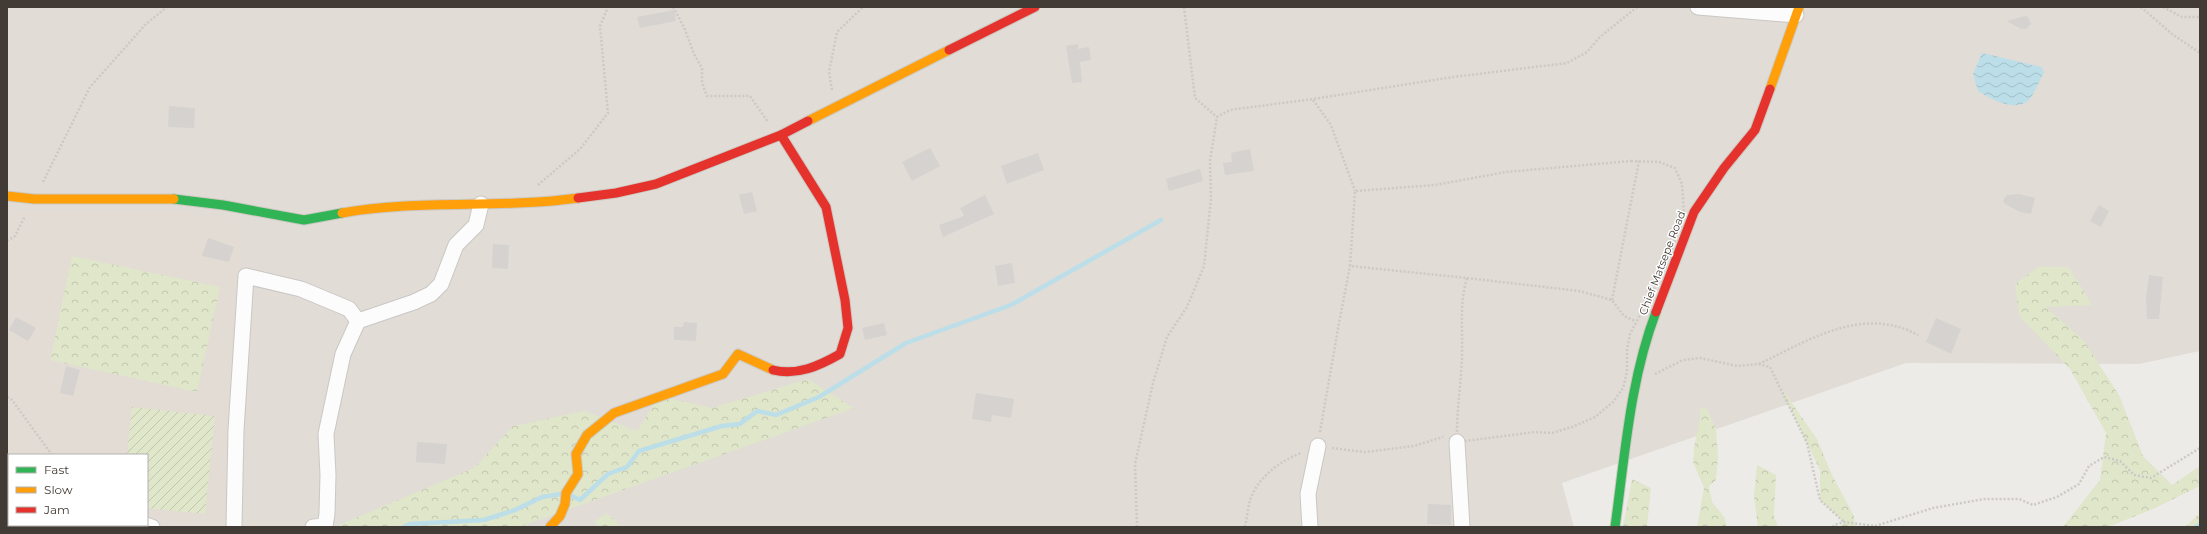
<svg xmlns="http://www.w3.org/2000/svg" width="2207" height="534" font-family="Montserrat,sans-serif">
	<defs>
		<pattern id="forest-crowns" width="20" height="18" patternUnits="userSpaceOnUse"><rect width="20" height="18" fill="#dfe6ca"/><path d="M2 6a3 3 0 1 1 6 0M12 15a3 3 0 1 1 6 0" fill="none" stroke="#c1c6ae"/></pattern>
		<pattern id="garden-furrows" width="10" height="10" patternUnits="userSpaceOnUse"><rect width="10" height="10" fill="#dfe6ca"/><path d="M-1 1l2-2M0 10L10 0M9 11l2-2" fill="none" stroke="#c1c6ae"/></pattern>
		<pattern id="water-waves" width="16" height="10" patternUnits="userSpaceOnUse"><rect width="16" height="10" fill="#bcdee8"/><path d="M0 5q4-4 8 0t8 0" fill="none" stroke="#a3bfc8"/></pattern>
	</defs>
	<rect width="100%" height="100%" fill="#edebe8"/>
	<path fill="#e1dcd6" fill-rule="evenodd" d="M7,7H2200V351L2139,364L1906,363L1562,483L1574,527H7ZM9,455H147V525H9Z"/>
	<path fill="#e3dcd4" d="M7,211H180L244,220L226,527H207L147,518V455H9V488H7Z"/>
	<g fill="url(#forest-crowns)">
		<path d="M72,256L220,287L197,392L50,360Z"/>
		<path d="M2038,267H2069L2092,305L2046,307L2084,341L2119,395L2143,456L2172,485L2200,466V486L2153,509L2108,527H2063L2100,480L2106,433L2070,369L2019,316L2015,284Z"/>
		<path d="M808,379L854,408L519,527H334L474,468L513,426L584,411L637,431L659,396L712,408Z"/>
		<path d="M1778,383L1817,439L1832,475L1854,516L1855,527H1840L1844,522L1820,500V470Z"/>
		<path d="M1700,408L1707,409L1716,429L1718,457L1716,480L1709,486L1712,502L1725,518L1726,527H1697L1704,488L1693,462L1694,447L1700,420Z"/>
		<path d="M1757,465L1776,475L1774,516L1778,527H1758L1754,496Z"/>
		<path d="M1632,479L1651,488L1647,527H1623Z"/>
		<path d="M607,513L622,527H598L595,521Z"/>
		<path d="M2200,513V527H2185Z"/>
	</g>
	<path fill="url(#garden-furrows)" d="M132,407L215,416L205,514L147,508V455H127Z"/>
	<path fill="url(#water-waves)" d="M1982,53L2042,67L2044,73C2040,79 2033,97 2028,101C2013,112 1991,99 1978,91L1973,74Z"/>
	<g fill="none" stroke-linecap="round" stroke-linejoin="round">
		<g stroke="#bcdee8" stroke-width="4.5">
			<path d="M572,496L580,500L608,474L627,467L639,451L722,426L740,424L757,411L776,415L819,397L906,343L1011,305L1161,220"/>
			<path d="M404,527L410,524L484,520L515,510L542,497L561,494"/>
			<path d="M2196,527L2200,525"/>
		</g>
	</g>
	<g fill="#d5d2cf">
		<path d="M674,10L676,21L640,28L637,17Z"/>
		<path d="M2025,16L2028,17L2031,24L2026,29H2021L2007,21Z"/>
		<path d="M1078,44V49L1089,47L1091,60L1080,62L1082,82L1072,83L1066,46Z"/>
		<path d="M169,106L195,108L194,128L168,127Z"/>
		<path d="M930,148L940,166L912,181L902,162Z"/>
		<path d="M1250,149L1254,171L1225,175L1223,163L1232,162L1231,153Z"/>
		<path d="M1038,153L1044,170L1007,184L1001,166Z"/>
		<path d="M1200,169L1203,181L1169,191L1166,179Z"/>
		<path d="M752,192L757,211L744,214L739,195Z"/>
		<path d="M2019,194L2035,198L2031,214L2020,212L2005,204L2003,200L2007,195Z"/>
		<path d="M985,195L994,214L943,237L939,225L964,216L960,208Z"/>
		<path d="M2099,205L2109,211L2101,227L2090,221Z"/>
		<path d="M208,238L234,247L229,262L202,256Z"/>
		<path d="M493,244L509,245L508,269L492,268Z"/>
		<path d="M1012,263L1015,283L998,286L995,266Z"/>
		<path d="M2149,275L2163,277L2159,319H2147L2146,297Z"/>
		<path d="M16,317L36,328L28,341L9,330Z"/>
		<path d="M1936,318L1961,329L1951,354L1926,342Z"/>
		<path d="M684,322L697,323L696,341L674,340V327H683Z"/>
		<path d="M884,323L887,335L865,340L862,328Z"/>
		<path d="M66,366L80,370L73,396L60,393Z"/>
		<path d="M976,393L1014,399L1011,418L992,415L991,422L972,419Z"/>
		<path d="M417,442L447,444L445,464L416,462Z"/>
		<path d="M1428,504L1451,505V525L1427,524Z"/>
	</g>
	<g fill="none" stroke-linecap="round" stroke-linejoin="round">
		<g stroke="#cac7c4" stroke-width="17">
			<g id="street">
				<path d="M1698,7L1796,15"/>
				<path d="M1457,442L1462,527"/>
				<path d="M7,496H9"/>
				<path d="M146,525L152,527"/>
				<path d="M234,527L236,430L246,276L301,289L349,309L358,321"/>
				<path d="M313,527L325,526L327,514L328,475L326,434L343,354L358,321L414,302L431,294L441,284L456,245L476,225L481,204"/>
				<path d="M1310,527L1308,494L1318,446"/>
			</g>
		</g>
		<g stroke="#cdc8c1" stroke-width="11">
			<g id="fast">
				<path d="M174,199L223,205L304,220L342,213"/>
				<path d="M1615,527C1625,455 1630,380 1656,312"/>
			</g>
		</g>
		<g stroke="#cdc8c1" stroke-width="11">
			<g id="slow">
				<path d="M1770,89L1799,7"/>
				<path d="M808,121L949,50"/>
				<path d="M7,196L34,199H174"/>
				<path d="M342,213C420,199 499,209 578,198"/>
				<path d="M550,527L560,516L565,504L566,493L578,474L576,454L587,435L614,413L723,374L738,354L773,370"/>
			</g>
		</g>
		<g stroke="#cdc8c1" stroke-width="11">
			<g id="jam">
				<path d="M949,50L1035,7"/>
				<path d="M578,198L616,193L656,184L781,135L808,121"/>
				<path d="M1656,312L1694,212L1724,168L1755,130L1770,89"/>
				<path d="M773,370C797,376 819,366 840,354L848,328L845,300L826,207L781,135"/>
			</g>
		</g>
		<g stroke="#ccc9c6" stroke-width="2.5" stroke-dasharray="2 2" stroke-linecap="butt">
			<path d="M673,7L684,27L694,54L702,68V83L707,96H750L768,122"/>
			<path d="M1184,7L1195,98L1217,117"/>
			<path d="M2141,7L2172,34L2200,53"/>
			<path d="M2163,7L2182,17H2200"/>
			<path d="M832,90L829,72L837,32L863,7"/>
			<path d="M1313,100L1331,125L1355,191"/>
			<path d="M1631,161L1659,162L1675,168L1682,184L1684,215L1666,266L1630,334L1627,350V372L1623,388L1613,402L1595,417L1572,427L1552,433L1535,432L1457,442C1456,414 1461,385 1462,357C1463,330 1459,304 1467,278L1350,266L1355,191L1435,185L1506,172Z"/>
			<path d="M43,182L90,87L146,24L167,7"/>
			<path d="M538,185L580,149L608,113L600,26L608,7"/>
			<path d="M7,241L15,236L25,216"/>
			<path d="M1467,278L1579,291L1612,300L1624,316L1635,321"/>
			<path d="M1612,300L1639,161"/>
			<path d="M1759,364C1809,340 1863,305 1918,335"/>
			<path d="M1655,374L1683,360L1700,358L1737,366L1758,364L1770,367L1807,443L1820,500L1844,522"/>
			<path d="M7,397L12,400L52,455"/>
			<path d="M1320,432L1339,323L1350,266"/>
			<path d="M1332,448L1365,452L1414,446L1443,437"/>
			<path d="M1137,527L1135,464L1153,383L1167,337L1187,307L1204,266L1211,199L1210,161L1217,117L1230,110L1313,99L1453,77L1567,63L1587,52L1600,37L1637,7"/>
			<path d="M1245,527C1247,518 1248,508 1250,500C1258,477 1280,461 1301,453"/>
			<path d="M1833,527L1834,525L1844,522L1875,526L1933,508L1984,499H2019L2033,505L2057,497L2079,484L2089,466L2104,457L2120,461L2134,475L2151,478L2200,448"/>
		</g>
		<use href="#street" stroke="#fcfcfc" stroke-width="15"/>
		<use href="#fast" stroke="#30b455" stroke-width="9"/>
		<use href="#slow" stroke="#ff9f0a" stroke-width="9"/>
		<use href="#jam" stroke="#e5322d" stroke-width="9"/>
	</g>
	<g text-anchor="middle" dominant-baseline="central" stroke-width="3" stroke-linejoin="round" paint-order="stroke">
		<g font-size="11" fill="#423b35" stroke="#fff">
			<text transform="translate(1662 263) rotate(-69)">Chief Matsepe Road</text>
		</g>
	</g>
	<rect width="2207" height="534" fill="none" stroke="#423b35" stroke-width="16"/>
	<rect x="8" y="454" width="140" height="72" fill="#ffffff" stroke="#b3b1ae"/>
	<rect x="16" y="467" width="20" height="6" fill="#30b455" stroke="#b3b1ae"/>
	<text x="44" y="474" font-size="12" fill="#423b35">Fast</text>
	<rect x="16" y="487" width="20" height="6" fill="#ff9f0a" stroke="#b3b1ae"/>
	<text x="44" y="494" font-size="12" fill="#423b35">Slow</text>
	<rect x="16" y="507" width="20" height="6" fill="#e5322d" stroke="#b3b1ae"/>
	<text x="44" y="514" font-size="12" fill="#423b35">Jam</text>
</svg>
